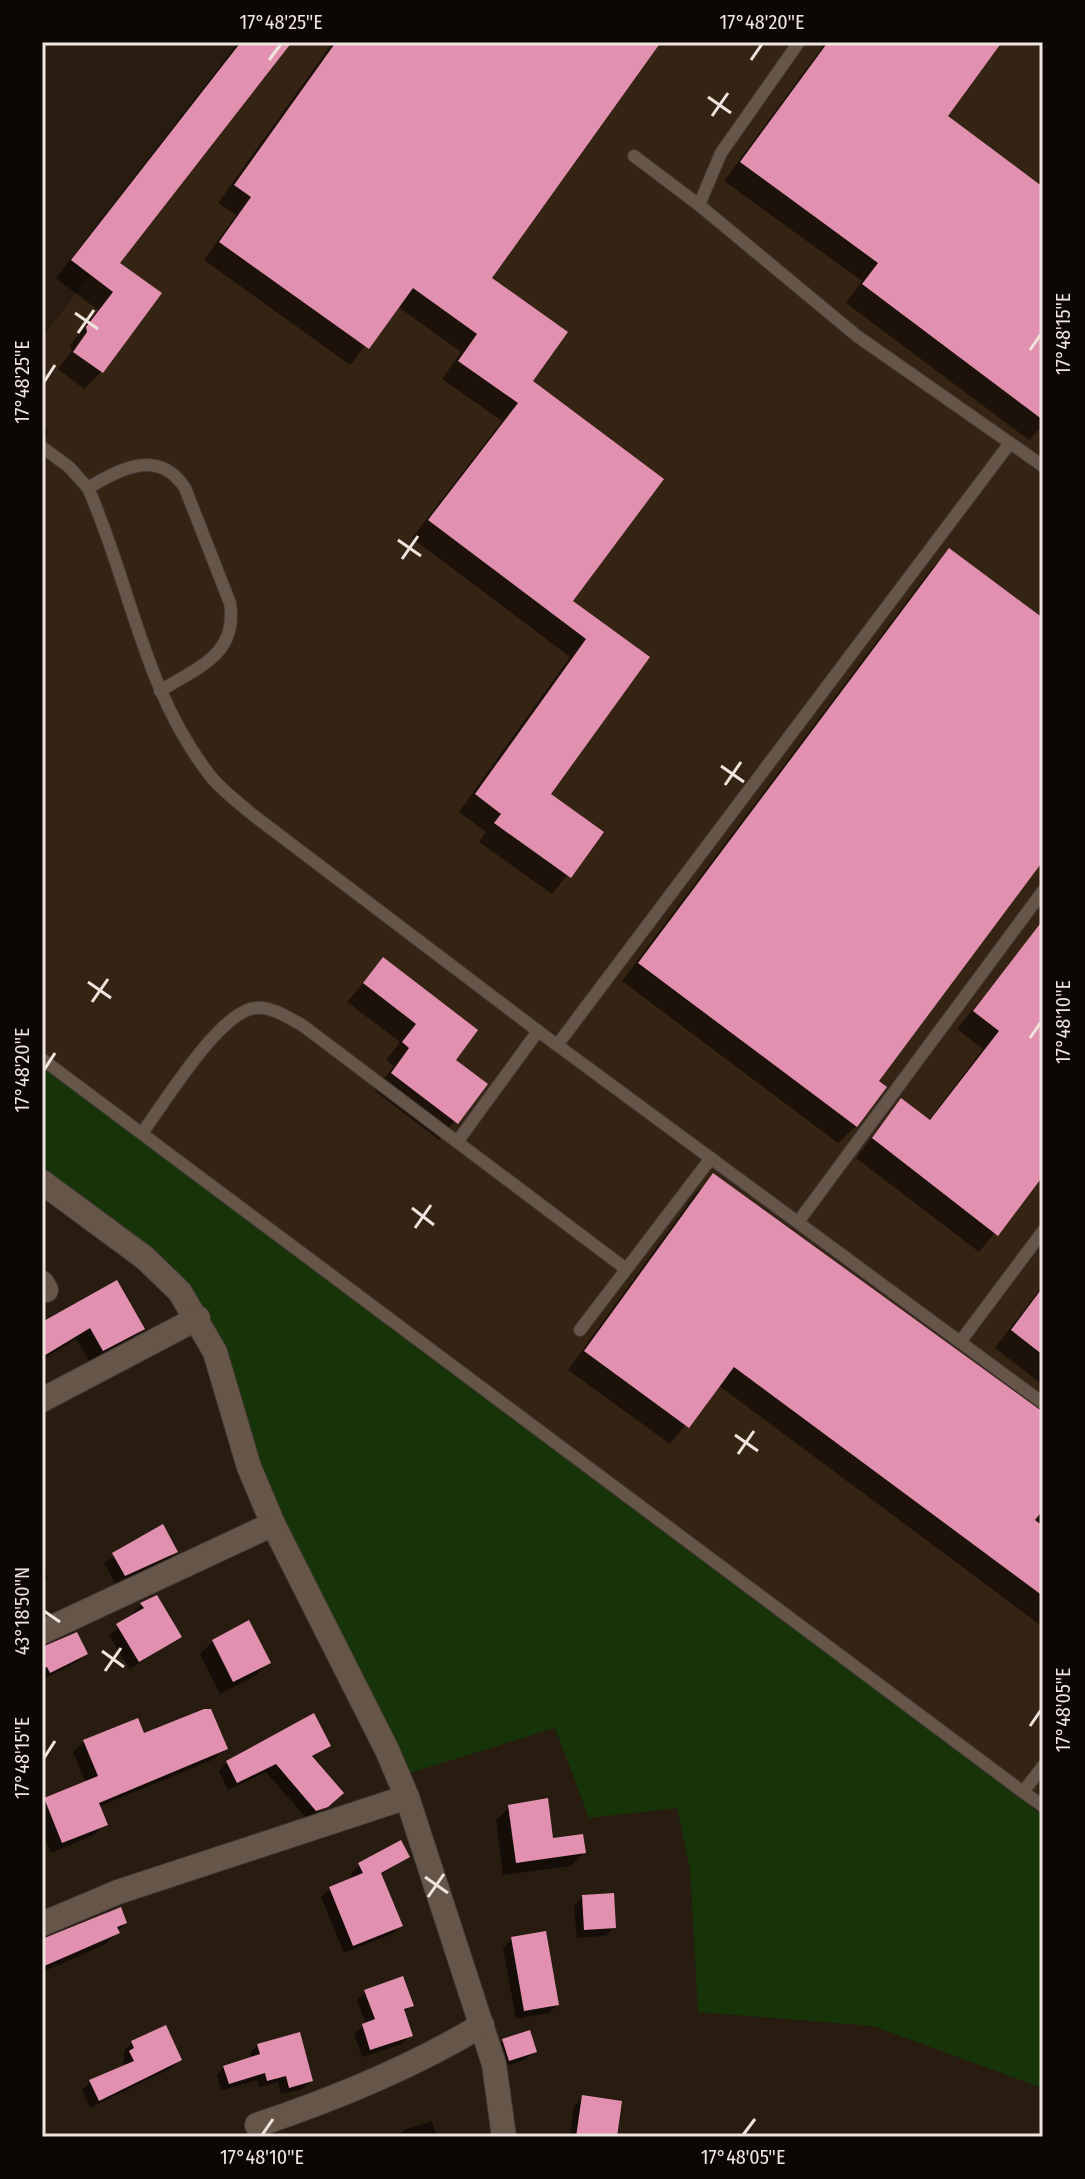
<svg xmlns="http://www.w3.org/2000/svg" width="1085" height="2179" font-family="'Fira Sans Condensed',sans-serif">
	<rect width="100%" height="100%" fill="#281b10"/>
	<path fill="#352314" d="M268,42H1043V1816L42,1063V444L50,432L42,427V338Z"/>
	<path fill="#163408" d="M42,1063L1043,1816V2088L873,2026L698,2012L690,1868L677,1808L589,1818L555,1728L403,1775L279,1514L245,1429L212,1331L42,1172Z"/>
	<g fill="#0007">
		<path d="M239,42H289L117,263L159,293L101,372L84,389L58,369L72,350L70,345L98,310L56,278Z"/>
		<path d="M333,42H659L489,279L530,381L570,601L647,657L548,795L601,833L552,894L479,842L486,832L459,812L570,657L412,538L502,421L442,379L461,352L397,306L350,365L204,260L236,215L218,203Z"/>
		<path d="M826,42H1000L945,117L1043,190V425L1029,440L846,303L862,281L724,181Z"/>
		<path d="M949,550L1043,621V858L876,1081L856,1126L838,1143L622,981L932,568Z"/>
		<path d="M1036,932L1043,937V1173L979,1252L856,1158L901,1101L928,1121L983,1049L957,1029Z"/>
		<path d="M383,960L453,1060L485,1084L439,1140L375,1091L394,1066L386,1060L400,1042L347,1002Z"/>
		<path d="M714,1176L1043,1414V1627L718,1385L670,1444L568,1370L696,1193Z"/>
		<path d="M1043,1285V1385L995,1348Z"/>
		<path d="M42,1314L47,1322L143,1328L130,1341L90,1362L76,1339L42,1360Z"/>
		<path d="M162,1527L176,1551L168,1560L116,1584L104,1563Z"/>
		<path d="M42,1565L48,1578L42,1584Z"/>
		<path d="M142,1604L179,1637L130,1669L109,1635L135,1616L133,1613Z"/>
		<path d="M213,1641L268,1662L255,1676L220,1694L200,1654Z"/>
		<path d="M42,1647L48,1648L86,1654L77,1662L42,1680Z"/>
		<path d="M209,1709L225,1748L214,1759L98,1807L105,1824L94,1835L51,1853L42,1830V1803L86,1783L73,1752L84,1742L143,1736Z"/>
		<path d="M328,1746L312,1758L333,1802L307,1819L266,1772L228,1790L219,1771L227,1762Z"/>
		<path d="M509,1807L552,1840L584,1852L571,1866L503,1875L496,1820Z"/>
		<path d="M407,1857L380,1876L400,1925L392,1934L344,1953L321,1897L330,1889L354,1879L351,1874L359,1865Z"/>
		<path d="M583,1897L614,1927L606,1936L577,1938L574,1906Z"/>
		<path d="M125,1923L106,1944L42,1972V1939Z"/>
		<path d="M512,1939L557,2005L549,2013L516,2019L503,1948Z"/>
		<path d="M365,1992L411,2005L403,2013L410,2035L402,2044L362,2057L354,2034L366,2024L357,2000Z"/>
		<path d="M503,2041L535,2051L526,2059L500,2068L494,2050Z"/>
		<path d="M132,2043L180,2060L171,2068L90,2108L82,2090L91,2081L124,2067V2051Z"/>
		<path d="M258,2045L311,2081L303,2089L281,2094L278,2082L259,2087L257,2080L221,2091L217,2075L224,2067L252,2059L250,2053Z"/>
		<path d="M583,2097L615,2137H570L574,2106Z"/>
		<path d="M432,2121L437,2137H397L404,2130Z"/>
	</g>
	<g fill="#e191af">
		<path d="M241,42H292L120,263L162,293L103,373L73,352L87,332L86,327L113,292L71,260Z"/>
		<path d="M336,42H661L492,278L568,332L533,381L664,479L573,601L650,657L551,794L604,832L571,878L494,823L501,814L475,794L586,639L428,520L518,403L458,361L477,334L413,288L369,349L219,242L251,197L234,185Z"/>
		<path d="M828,42H1002L948,116L1043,187V420L862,284L878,263L740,162Z"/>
		<path d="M949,548L1043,618V861L879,1081L887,1087L857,1127L638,963Z"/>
		<path d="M1043,920V1176L998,1236L872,1138L901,1098L930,1120L999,1031L973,1011Z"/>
		<path d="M383,957L478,1030L456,1060L488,1084L458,1124L391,1073L409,1048L402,1042L416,1024L363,983Z"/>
		<path d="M713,1173L1043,1412V1510L1035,1520L1043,1526V1596L734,1367L689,1428L584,1351Z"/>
		<path d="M117,1280L145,1329L103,1351L90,1328L42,1357V1322Z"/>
		<path d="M1043,1287V1355L1011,1330Z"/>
		<path d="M163,1524L178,1552L125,1576L112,1553Z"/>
		<path d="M157,1595L182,1637L139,1662L116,1624L144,1608L140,1603Z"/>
		<path d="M249,1620L271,1663L233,1682L212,1640Z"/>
		<path d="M77,1632L88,1654L50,1673L47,1667L42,1669V1647Z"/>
		<path d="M204,1709H211L228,1749L99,1803L108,1825L62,1843L44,1798L98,1776L83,1740L138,1718L144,1733Z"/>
		<path d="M314,1713L331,1746L312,1756L344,1793L328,1807L316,1811L276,1764L237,1783L226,1761Z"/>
		<path d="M548,1798L553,1838L583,1834L586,1853L516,1863L508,1805Z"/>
		<path d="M401,1840L410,1857L381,1873L403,1926L353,1946L329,1887L363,1873L358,1863Z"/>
		<path d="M614,1893L616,1928L584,1930L582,1895Z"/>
		<path d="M121,1907L127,1923L117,1927L120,1933L42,1967V1939Z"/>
		<path d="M546,1931L559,2005L524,2011L511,1937Z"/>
		<path d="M403,1976L414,2006L404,2009L413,2036L370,2050L362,2024L375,2019L364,1990Z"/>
		<path d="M166,2025L182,2060L99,2101L89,2080L134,2061L129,2051L134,2048L131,2041Z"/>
		<path d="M530,2030L537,2052L509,2061L502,2039Z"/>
		<path d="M300,2032L313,2081L289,2088L286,2076L267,2081L265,2073L229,2084L223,2066L260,2054L257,2044Z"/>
		<path d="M582,2095L622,2101L617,2137H576Z"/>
	</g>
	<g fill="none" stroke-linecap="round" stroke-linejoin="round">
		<g stroke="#413732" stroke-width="14">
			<g id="lane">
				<path d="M634,156L699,205L857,336L1043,466"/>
				<path d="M699,205L721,153L799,42"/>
				<path d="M42,447L69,467L88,488C131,585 144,693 212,778C224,792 239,803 253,815L538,1031L1043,1403"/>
				<path d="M88,488C121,468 159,448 185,488L230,603C238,655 198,667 160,691"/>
				<path d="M558,1044L1010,443"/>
				<path d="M42,1059L1023,1792"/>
				<path d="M142,1133C164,1104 220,1010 256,1008C271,1006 289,1018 302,1025L626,1269"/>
				<path d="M457,1142L538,1031"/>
				<path d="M798,1222L1043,891"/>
				<path d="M580,1330L711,1158"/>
				<path d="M960,1342L1043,1231"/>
				<path d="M1043,1766L1023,1792L1043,1806"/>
			</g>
		</g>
		<g stroke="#413732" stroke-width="26">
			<g id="street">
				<path d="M42,1182L145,1258L180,1292L215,1352L249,1467L273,1524L387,1750L407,1797L494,2064L504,2137"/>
				<path d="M42,1283L46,1290"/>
				<path d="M42,1400L198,1318"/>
				<path d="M42,1632L273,1524"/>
				<path d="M42,1924L118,1892L407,1797"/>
				<path d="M257,2125C335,2099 411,2068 482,2025"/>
			</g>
		</g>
		<use href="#lane" stroke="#655649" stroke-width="12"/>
		<use href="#street" stroke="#655649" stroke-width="24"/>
	</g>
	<path fill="none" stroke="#efe5de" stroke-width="3" d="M269,60L281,44M751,60L762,44M708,97L731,113M712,116L728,93M75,313L98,329M78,333L94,310M1030,350L1041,334M44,382L55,365M398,540L421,556M402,559L418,536M721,766L744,782M725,785L741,762M88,982L111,998M92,1002L108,979M1030,1038L1041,1022M44,1070L55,1053M412,1208L434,1225M415,1228L431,1205M735,1435L758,1451M738,1454L754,1431M44,1611L60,1622M102,1651L124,1667M105,1671L121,1648M1030,1726L1041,1710M44,1758L55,1741M425,1877L448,1893M428,1897L444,1874M262,2135L273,2119M743,2135L755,2119"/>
	<rect width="1085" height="2179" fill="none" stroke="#0c0704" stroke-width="88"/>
	<rect x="44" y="44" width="997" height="2091" fill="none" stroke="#efe5de" stroke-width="3"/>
	<g font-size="20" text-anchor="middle" fill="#efe5de">
		<text x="281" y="29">17°48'25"E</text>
		<text x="762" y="29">17°48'20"E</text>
		<text transform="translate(1063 334) rotate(-90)" y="7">17°48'15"E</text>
		<text transform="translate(22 382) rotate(-90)" y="7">17°48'25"E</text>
		<text transform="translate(1063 1022) rotate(-90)" y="7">17°48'10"E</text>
		<text transform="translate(22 1070) rotate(-90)" y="7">17°48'20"E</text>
		<text transform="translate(22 1611) rotate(-90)" y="7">43°18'50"N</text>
		<text transform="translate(1063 1710) rotate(-90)" y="7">17°48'05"E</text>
		<text transform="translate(22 1758) rotate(-90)" y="7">17°48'15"E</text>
		<text x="262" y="2164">17°48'10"E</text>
		<text x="743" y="2164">17°48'05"E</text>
	</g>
</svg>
